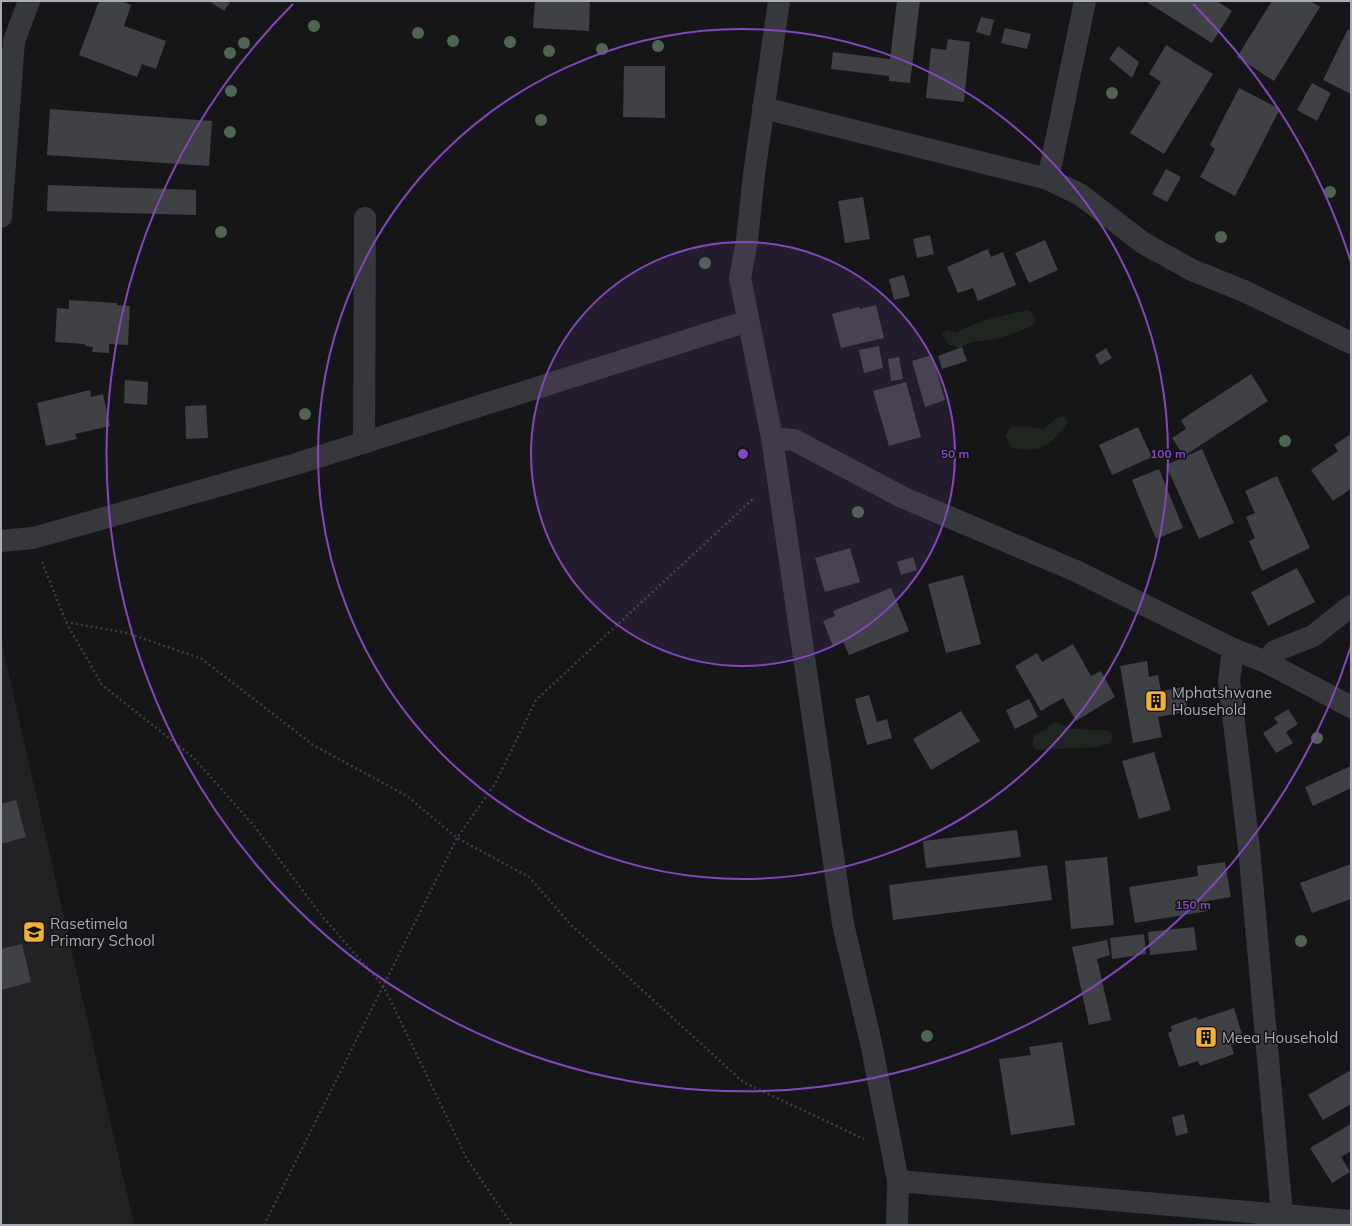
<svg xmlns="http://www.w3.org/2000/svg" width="1352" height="1226" font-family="Mulish,sans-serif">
	<rect width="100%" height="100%" fill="#161618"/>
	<path fill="#222225" d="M1,640L134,1225H1Z"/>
	<g fill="#1e261f">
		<path d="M1028,310L1034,315L1036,322C1023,332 1005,337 989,340C977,342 971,340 960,348L949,345L941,334L947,330L957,333C979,319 1004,316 1028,310Z"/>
		<path d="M1065,416L1068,423C1047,447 1045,453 1011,448L1005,435L1011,427L1027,426L1044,429L1057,418Z"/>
		<path d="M1055,722L1072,729L1105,730L1111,732L1113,738L1109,743L1099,747L1036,750L1032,745L1034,736Z"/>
	</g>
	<g fill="#404145">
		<path d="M99,1H121L131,5L124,26L166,41L156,69L142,64L137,77L79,55Z"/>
		<path d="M209,1H231L224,11Z"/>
		<path d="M535,1H590L589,31L533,28Z"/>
		<path d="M897,1H920L910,83L889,81V76L831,69L833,52L890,59Z"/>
		<path d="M1145,1H1217L1232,11L1212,43Z"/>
		<path d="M1272,1H1310L1320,7L1274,81L1237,57Z"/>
		<path d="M981,17L994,20L990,36L976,32Z"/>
		<path d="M1005,28L1031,34L1027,49L1001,43Z"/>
		<path d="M1348,29L1351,31V94L1323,80Z"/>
		<path d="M948,39L970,42L964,102L926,98L931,48L946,50Z"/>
		<path d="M1166,45L1213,74L1164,154L1130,133L1161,82L1149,74Z"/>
		<path d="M1118,46L1139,62L1132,78L1109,59Z"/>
		<path d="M624,66H665V118L623,117Z"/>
		<path d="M1312,83L1331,93L1317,121L1297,110Z"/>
		<path d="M1239,88L1280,109L1235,196L1200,177L1215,149L1210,145Z"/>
		<path d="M50,109L212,121L209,166L47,155Z"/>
		<path d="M1166,169L1181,177L1167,202L1152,194Z"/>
		<path d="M48,185L196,190V215L47,211Z"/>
		<path d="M863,197L870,239L845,243L838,201Z"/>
		<path d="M930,235L934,254L917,258L913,239Z"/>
		<path d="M1045,240L1058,270L1029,283L1015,253Z"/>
		<path d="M988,249L991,257L1003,252L1016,285L978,301L973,288L958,293L947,267Z"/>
		<path d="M904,275L910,296L894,300L889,279Z"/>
		<path d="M69,300L117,303V305L130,306L128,345L109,344V353L92,352L93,347L85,346V344L55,342L57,308L69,309Z"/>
		<path d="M876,305L884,338L841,348L832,314L859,307L860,309Z"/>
		<path d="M879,346L883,368L864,373L859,350Z"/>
		<path d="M962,347L967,361L942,369L938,356Z"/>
		<path d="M1106,348L1112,358L1100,365L1095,355Z"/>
		<path d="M932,355L945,400L925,407L912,361Z"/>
		<path d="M899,357L903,379L891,381L888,359Z"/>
		<path d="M1251,374L1268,401L1184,456L1172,438L1186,429L1181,420Z"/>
		<path d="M125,380L148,382L147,405L124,403Z"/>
		<path d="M906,382L921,437L889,446L873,391Z"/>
		<path d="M90,390L91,397L103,394L110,426L75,434L77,439L46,446L37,403Z"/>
		<path d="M206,405L208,438L186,439L185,406Z"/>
		<path d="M1138,427L1152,457L1112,475L1099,445Z"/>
		<path d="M1351,434V489L1333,501L1311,470L1338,451L1334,445Z"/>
		<path d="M1202,449L1234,523L1199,539L1166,465Z"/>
		<path d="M1159,469L1183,528L1156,539L1132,480Z"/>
		<path d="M1277,476L1310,548L1262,571L1249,541L1255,538L1246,517L1255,513L1245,491Z"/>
		<path d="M850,548L860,582L825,592L815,558Z"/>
		<path d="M913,557L917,570L901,575L897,562Z"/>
		<path d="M1297,568L1315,602L1268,626L1251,592Z"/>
		<path d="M963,575L981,644L946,653L928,584Z"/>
		<path d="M891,588L909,631L849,655L843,641L833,646L823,621L835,616L833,611Z"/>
		<path d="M1073,644L1091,676L1101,671L1115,697L1076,721L1063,698L1041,711L1015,666L1037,653L1042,662Z"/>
		<path d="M1147,661L1149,677L1158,675L1161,691L1183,687L1188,711L1158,717L1162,737L1133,743L1120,666Z"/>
		<path d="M869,695L877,722L887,719L892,738L867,745L855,699Z"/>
		<path d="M1029,699L1038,717L1015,729L1006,710Z"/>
		<path d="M1288,709L1298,724L1286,732L1293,743L1276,753L1263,733L1278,723L1274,718Z"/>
		<path d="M961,711L980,741L931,770L913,739Z"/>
		<path d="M1154,752L1171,810L1139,819L1122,761Z"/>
		<path d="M1351,766V788L1313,806L1305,787Z"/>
		<path d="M16,800L26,837L1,844V804Z"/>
		<path d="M1017,830L1021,857L926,868L923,841Z"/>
		<path d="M1107,857L1114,925L1071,929L1065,861Z"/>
		<path d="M1225,862L1231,897L1207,901L1208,911L1135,923L1129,887L1198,876L1197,866Z"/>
		<path d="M1351,864V899L1312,913L1300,883Z"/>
		<path d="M1047,865L1052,900L893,920L889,885Z"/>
		<path d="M1194,927L1197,950L1150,955L1148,932Z"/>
		<path d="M1144,934L1146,954L1112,959L1110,938Z"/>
		<path d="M1107,940L1110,955L1097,959L1111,1020L1089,1025L1072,947Z"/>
		<path d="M22,944L31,982L1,990V949Z"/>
		<path d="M1234,1008L1244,1041L1231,1045L1234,1054L1200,1066L1198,1061L1179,1067L1168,1033L1172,1031L1171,1026L1196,1017L1198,1020Z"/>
		<path d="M1062,1042L1075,1125L1011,1135L999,1059L1031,1055L1029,1047Z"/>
		<path d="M1349,1071L1351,1073V1104L1323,1120L1308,1095Z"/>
		<path d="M1184,1114L1188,1133L1176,1136L1172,1117Z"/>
		<path d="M1351,1124V1151L1341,1157L1350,1172L1332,1183L1310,1148Z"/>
	</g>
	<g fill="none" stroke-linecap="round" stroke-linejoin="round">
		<g stroke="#3d3f44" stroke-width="2.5" stroke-dasharray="2 3" stroke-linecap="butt">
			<path d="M42,562L66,622L102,685L193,757L255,827L322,916L384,987L467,1159L512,1225"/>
			<path d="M66,622L127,633L202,659L313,745L407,796L457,838L529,877L571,925L743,1082L864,1139"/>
			<path d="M264,1225L457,838L495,784L536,700L754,498"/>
		</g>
		<g stroke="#37383d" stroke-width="22">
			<path d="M779,1L754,174L747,240L740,278L772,438L843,924L871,1043L898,1181L897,1225"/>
			<path d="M763,108L1048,179L1081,195L1143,243L1192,270L1244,291L1351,343"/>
			<path d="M1048,179L1085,1"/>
			<path d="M1,217L14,41L29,1"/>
			<path d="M772,438L794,440L902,497L1076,571L1233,649L1266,662L1351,707"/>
			<path d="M364,443L365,218"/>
			<path d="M1,541L33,538L296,464L748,321"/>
			<path d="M1233,649L1229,681L1249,848L1282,1214"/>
			<path d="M1266,662L1275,651L1313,636L1351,606"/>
			<path d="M898,1181L1351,1221"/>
		</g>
	</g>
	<g fill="#506452">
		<circle cx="314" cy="26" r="6"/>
		<circle cx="418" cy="33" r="6"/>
		<circle cx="453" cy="41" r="6"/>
		<circle cx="510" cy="42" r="6"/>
		<circle cx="244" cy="43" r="6"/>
		<circle cx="658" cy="46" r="6"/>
		<circle cx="602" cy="49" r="6"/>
		<circle cx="549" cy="51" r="6"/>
		<circle cx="230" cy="53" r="6"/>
		<circle cx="231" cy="91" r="6"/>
		<circle cx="1112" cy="93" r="6"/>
		<circle cx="541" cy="120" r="6"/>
		<circle cx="230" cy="132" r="6"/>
		<circle cx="1330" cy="192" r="6"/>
		<circle cx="221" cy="232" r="6"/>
		<circle cx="1221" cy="237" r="6"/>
		<circle cx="705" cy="263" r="6"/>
		<circle cx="305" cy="414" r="6"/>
		<circle cx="1285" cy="441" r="6"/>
		<circle cx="858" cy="512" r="6"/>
		<circle cx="1317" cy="738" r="6"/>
		<circle cx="1301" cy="941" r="6"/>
		<circle cx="927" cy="1036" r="6"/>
	</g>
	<circle cx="743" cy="454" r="212" fill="#8446be" fill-opacity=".12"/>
	<g fill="none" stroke="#8446be" stroke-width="2">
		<circle cx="743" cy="454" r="212"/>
		<circle cx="743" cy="454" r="425"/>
		<path d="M1351 646A637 637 0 1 1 293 4M1193 4A637 637 0 0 1 1351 262"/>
	</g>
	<defs>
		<g id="building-square" transform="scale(1.15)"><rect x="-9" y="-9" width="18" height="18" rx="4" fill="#f2b134" stroke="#111113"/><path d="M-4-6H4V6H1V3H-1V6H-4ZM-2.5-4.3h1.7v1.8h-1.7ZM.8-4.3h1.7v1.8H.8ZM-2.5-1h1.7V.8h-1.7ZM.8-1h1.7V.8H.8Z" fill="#111"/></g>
		<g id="school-square" transform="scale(1.15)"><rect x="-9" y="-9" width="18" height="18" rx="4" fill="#f2b134" stroke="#111113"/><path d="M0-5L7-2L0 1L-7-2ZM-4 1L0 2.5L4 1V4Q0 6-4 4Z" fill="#111"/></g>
	</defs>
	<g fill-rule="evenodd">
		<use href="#building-square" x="1156" y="701"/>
		<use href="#school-square" x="34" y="932"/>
		<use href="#building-square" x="1206" y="1037"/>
	</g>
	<g text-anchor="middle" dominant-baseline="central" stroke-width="3" stroke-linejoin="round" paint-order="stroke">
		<g font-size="15" fill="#a8adb8" stroke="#111113" text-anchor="start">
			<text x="1172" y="692">Mphatshwane<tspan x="1172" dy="17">Household</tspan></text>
			<text x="50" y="923">Rasetimela<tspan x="50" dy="17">Primary School</tspan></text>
			<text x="1222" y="1037">Meea Household</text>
		</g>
	</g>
	<circle cx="743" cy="454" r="6" fill="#8446be" stroke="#111113" stroke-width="2"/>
	<g font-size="12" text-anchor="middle" font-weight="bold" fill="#8446be" stroke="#111113" stroke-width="3" stroke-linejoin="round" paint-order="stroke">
		<text x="955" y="458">50 m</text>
		<text x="1168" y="458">100 m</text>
		<text x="1193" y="909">150 m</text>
	</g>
	<rect width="1352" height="1226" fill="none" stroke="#a8adb8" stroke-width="4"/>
</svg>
